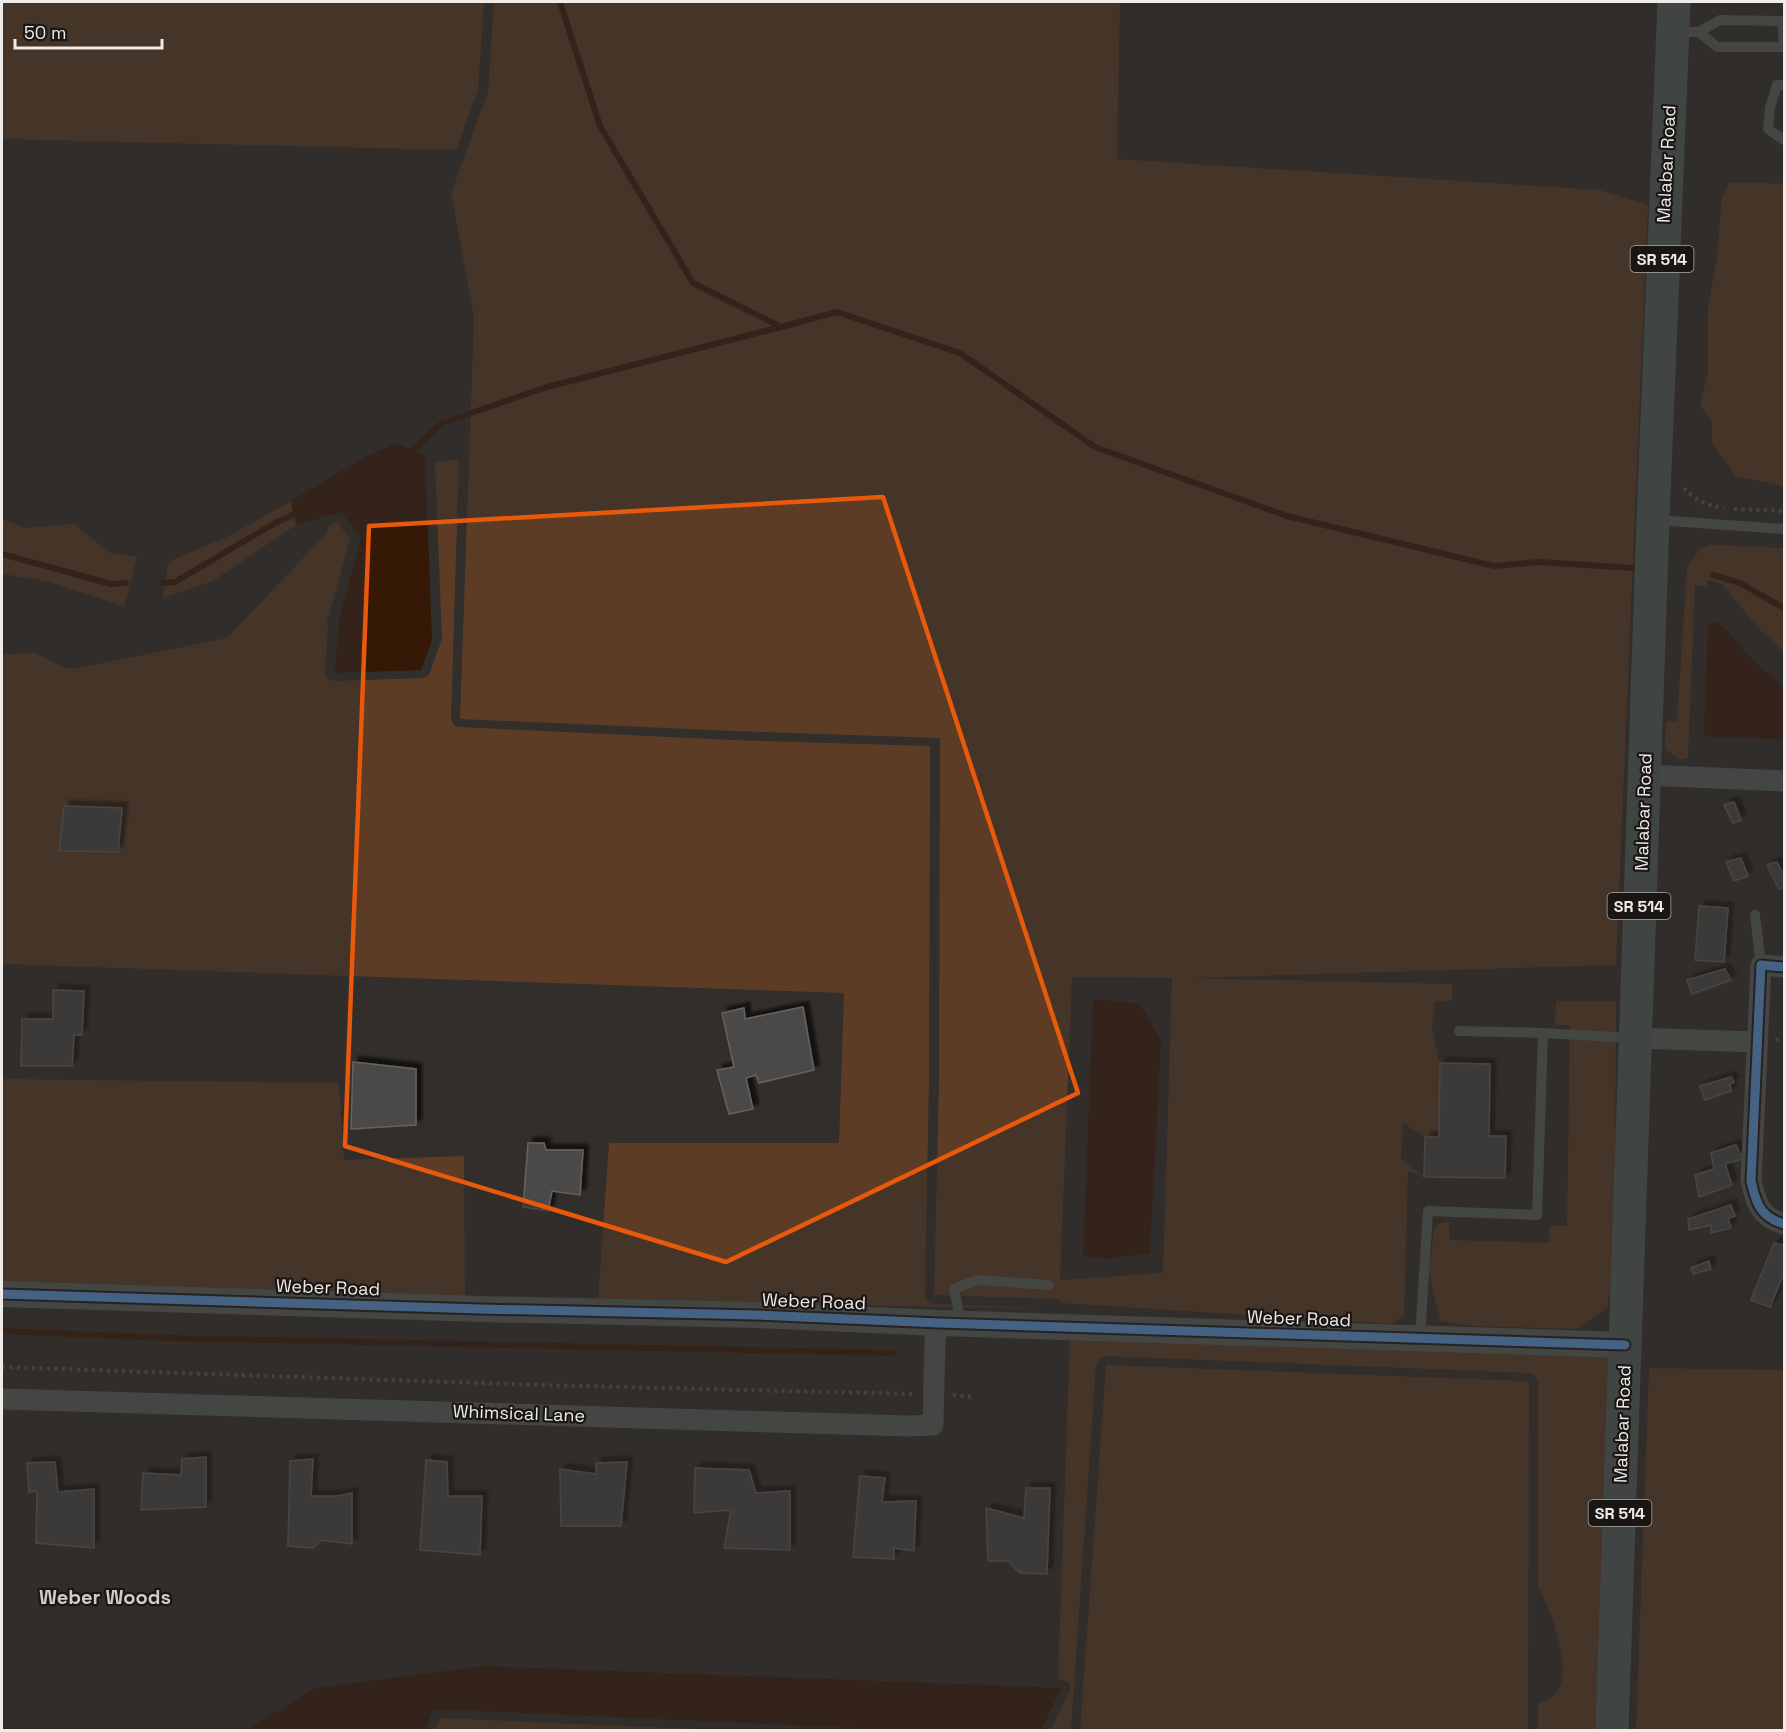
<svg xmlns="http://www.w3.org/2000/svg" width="1786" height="1732" font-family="'Space Grotesk',sans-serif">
	<defs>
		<filter id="shadow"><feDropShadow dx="5.5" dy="-5.5" stdDeviation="1.5" flood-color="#0009"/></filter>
	</defs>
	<rect width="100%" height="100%" fill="#312e2b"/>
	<g fill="#5d3c25" fill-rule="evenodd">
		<path d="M2,2H482L484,4L478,90L456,150L2,139Z"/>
		<path d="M494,2H1120L1117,159L1599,190L1648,205L1616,965L1189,978L1452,984V1001H1435L1432,1029L1440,1063L1439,1137H1425L1403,1123L1401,1159L1424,1177L1408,1171L1404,1315L1392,1324L1061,1303L1058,1299L934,1295L939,1077L940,738L734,731L460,719L474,317L451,193L488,92ZM1072,977L1172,978L1163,1273L1060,1280Z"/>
		<path d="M1730,182L1784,184V486L1736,476L1712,444V421L1700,405L1708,372V307L1717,257L1722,197Z"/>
		<path d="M459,459L451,719L454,726L460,727L733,740L930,746L929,1077L925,1297L928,1302L934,1304L1051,1309L598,1300L609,1143H839L844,993L2,964V655L34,652L65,668L73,669L227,638L326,534L329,525L337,522L350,539L327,622L328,630L325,672L327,678L335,681L424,678L429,675L442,639L435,463Z"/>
		<path d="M291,501L296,525L213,581L163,598L168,562L227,537Z"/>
		<path d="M2,519L25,528L74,524L110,553L137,557L124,606L46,581L2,574Z"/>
		<path d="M1710,545L1784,548V652L1758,628L1722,584L1708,580L1707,587L1695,585L1688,758L1680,760L1665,749L1666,722L1677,721L1687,566L1700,549Z"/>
		<path d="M1556,1001H1616L1615,1235L1613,1277L1607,1308L1578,1329L1474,1326L1440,1321L1429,1273L1434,1229L1440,1223L1449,1221L1450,1240L1549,1243L1550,1226H1567L1570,1025H1555Z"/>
		<path d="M2,1079L339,1083L344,1160L464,1156L465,1297L2,1283Z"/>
		<path d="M1070,1337L1613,1355L1601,1730H1538V1704C1547,1701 1558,1694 1561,1683C1567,1654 1552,1612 1538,1587V1382L1535,1375L1529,1373L1106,1356L1100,1358L1096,1364L1071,1730H1051L1070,1689L1069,1683L1058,1679Z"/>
		<path d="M1106,1365L1529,1381L1528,1730H1080Z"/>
		<path d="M1649,1368L1784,1370V1730H1636Z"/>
		<path d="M440,1718L716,1730H435Z"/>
	</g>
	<g fill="#351805">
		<path d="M397,443L425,456L432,640L421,670L335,673L339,620L361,537L341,512L296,525L291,501L363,458Z"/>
		<path d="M1715,622C1730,629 1737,643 1749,656C1760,668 1773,676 1784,689V739L1714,737L1704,734L1708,624Z"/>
		<path d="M1093,999L1140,1004L1161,1040L1150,1253L1107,1259L1083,1256Z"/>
		<path d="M484,1666L1061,1688L1041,1730H904L434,1709L424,1730H247L315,1688Z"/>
	</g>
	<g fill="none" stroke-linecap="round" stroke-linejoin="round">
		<g stroke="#351805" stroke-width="6">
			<path d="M560,2L600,126L693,283L781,327L837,312L960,353L1095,447L1287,516L1494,566L1539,562L1633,568"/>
			<path d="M408,454L442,423L547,387L781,327"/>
			<path d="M2,554L111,584L126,583"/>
			<path d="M1713,575L1740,583L1784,608"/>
			<path d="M162,583L175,582L275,523L299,512"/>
			<path d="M2,1331L168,1338L893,1353"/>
		</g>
	</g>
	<g fill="#4b4946" stroke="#65625f" stroke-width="1.5" filter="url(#shadow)">
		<path d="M1734,802L1741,820L1733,823L1724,805Z"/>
		<path d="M64,806L122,808L118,852L59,851Z"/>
		<path d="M1741,858L1748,876L1734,881L1726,862Z"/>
		<path d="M1777,862L1784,876V888L1779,889L1767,865Z"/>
		<path d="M1699,906L1728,908L1724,962L1695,960Z"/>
		<path d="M1725,969L1731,980L1692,994L1687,980Z"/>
		<path d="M53,990L84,991L82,1035H74L72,1066H21L22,1019H53Z"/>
		<path d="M803,1007L814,1070L759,1083L756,1075L746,1078L753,1109L729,1114L717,1070L734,1067L722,1013L744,1008L745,1019Z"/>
		<path d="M353,1062L416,1069V1125L351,1129Z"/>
		<path d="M1440,1063L1490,1064L1489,1136H1506L1505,1178L1424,1177L1425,1137H1439Z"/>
		<path d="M1731,1077L1734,1082L1730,1084L1731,1091L1705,1100L1700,1086Z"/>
		<path d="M528,1143H544L546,1150H583L580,1195L552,1191L548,1211L523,1207Z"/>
		<path d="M1736,1145L1743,1159L1725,1164L1732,1185L1699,1197L1695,1175L1714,1169L1711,1153Z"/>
		<path d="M1731,1205L1735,1216L1728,1218L1731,1228L1711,1233V1225L1689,1230L1688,1219Z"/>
		<path d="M1774,1243L1784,1245V1273L1770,1307L1751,1300Z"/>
		<path d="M1709,1261L1711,1269L1693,1274L1691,1268Z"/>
		<path d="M206,1457V1507L141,1510L143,1473L181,1475L182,1459Z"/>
		<path d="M313,1459L311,1496H337L352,1493V1544L321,1540L313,1548L288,1546L290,1461Z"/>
		<path d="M426,1460L447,1462L448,1496H482L480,1555L420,1550Z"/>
		<path d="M55,1462L58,1492L94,1489V1548L36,1543L37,1491L29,1492L27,1463Z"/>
		<path d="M627,1462L621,1526H561L560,1469L596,1474V1463Z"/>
		<path d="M695,1468L749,1470L756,1493L790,1491V1550L724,1548L731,1510L694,1513Z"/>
		<path d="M860,1476L885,1478L882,1502L916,1501L914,1551L894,1548V1559L853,1557Z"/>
		<path d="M1026,1488H1050L1047,1574L1020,1573L1008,1561H988L986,1508L1024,1518Z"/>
	</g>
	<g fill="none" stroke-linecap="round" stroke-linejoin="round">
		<g stroke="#585e5b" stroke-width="4" stroke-dasharray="3 4.5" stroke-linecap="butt">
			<path d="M1684,488C1696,501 1706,505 1724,508"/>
			<path d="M1734,509L1784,511"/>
			<path d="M1776,1040L1784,1039"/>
			<path d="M2,1367L538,1385L915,1394"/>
			<path d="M953,1395L973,1397"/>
		</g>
		<g stroke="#5a6461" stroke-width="10">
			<path d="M1782,21L1784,47"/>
			<path d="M1677,32H1699L1720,20L1784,21"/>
			<path d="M1699,32L1717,47H1784"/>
			<path d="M1784,85H1777L1770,108L1768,129L1784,140"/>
			<path d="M1656,520L1784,529"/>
			<path d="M1755,915L1761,965"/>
			<path d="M1543,1033L1633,1038"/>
			<path d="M961,1323L954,1289L977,1280L1049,1285"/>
			<path d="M1420,1338L1428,1211L1537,1215L1543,1033L1459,1031"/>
		</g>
		<g stroke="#5a6461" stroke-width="21">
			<path d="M1644,775L1784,781"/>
			<path d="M1784,967L1761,965L1751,1181C1756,1203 1760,1217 1784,1224"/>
			<path d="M1634,1038L1757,1042"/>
			<path d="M2,1399L909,1426L933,1425L935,1340L939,1323"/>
		</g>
		<path stroke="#5a6461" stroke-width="26" d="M2,1294L481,1309L757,1315L939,1323L1625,1345"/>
		<path stroke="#536360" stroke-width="33" d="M1612,1730L1653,519L1674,2"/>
		<g stroke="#191614" stroke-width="13">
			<g id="cycleway">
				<path d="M1784,967L1761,965L1751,1181C1756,1203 1760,1217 1784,1224"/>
				<path d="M2,1294L481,1309L757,1315L939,1323L1625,1345"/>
			</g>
		</g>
		<use href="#cycleway" stroke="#60a3ed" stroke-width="9"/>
	</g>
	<path d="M0 0H1786V1732H0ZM883,497L1078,1093L726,1262L345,1146L369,526Z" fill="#312e2b" fill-opacity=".55" fill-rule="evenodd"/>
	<path fill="none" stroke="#e8590c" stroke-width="4.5" stroke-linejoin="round" d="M883,497L1078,1093L726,1262L345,1146L369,526Z"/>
	<g text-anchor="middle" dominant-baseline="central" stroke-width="4.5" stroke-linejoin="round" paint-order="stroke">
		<g fill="#191614" stroke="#afaba8" stroke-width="1.5">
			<rect x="1630.5" y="246" width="63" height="26" rx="4.5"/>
			<rect x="1607.5" y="893" width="63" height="26" rx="4.5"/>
			<rect x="1588.5" y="1500" width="63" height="26" rx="4.5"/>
		</g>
		<g font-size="16" font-weight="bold" fill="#efebe8">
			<text x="1662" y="259">SR 514</text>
			<text x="1639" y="906">SR 514</text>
			<text x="1620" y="1513">SR 514</text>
		</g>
		<g font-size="18" fill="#efebe8" stroke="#191614">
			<text transform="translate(1666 164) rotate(-87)">Malabar Road</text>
			<text transform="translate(1643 812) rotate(-88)">Malabar Road</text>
			<text transform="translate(328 1287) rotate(2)">Weber Road</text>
			<text transform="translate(814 1301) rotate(2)">Weber Road</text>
			<text transform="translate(1299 1318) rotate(2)">Weber Road</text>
			<text transform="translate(519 1413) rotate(2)">Whimsical Lane</text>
			<text transform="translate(1622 1424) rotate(-88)">Malabar Road</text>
		</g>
		<g font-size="20" font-weight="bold" fill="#d4cbc6" stroke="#191614">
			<text x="105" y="1597">Weber Woods</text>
		</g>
	</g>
	<rect width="1786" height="1732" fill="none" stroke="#efebe8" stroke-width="6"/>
	<path d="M15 39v9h147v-9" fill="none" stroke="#efebe8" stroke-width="3"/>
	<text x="24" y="39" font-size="18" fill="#efebe8" stroke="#191614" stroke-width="4.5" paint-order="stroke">50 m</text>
</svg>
